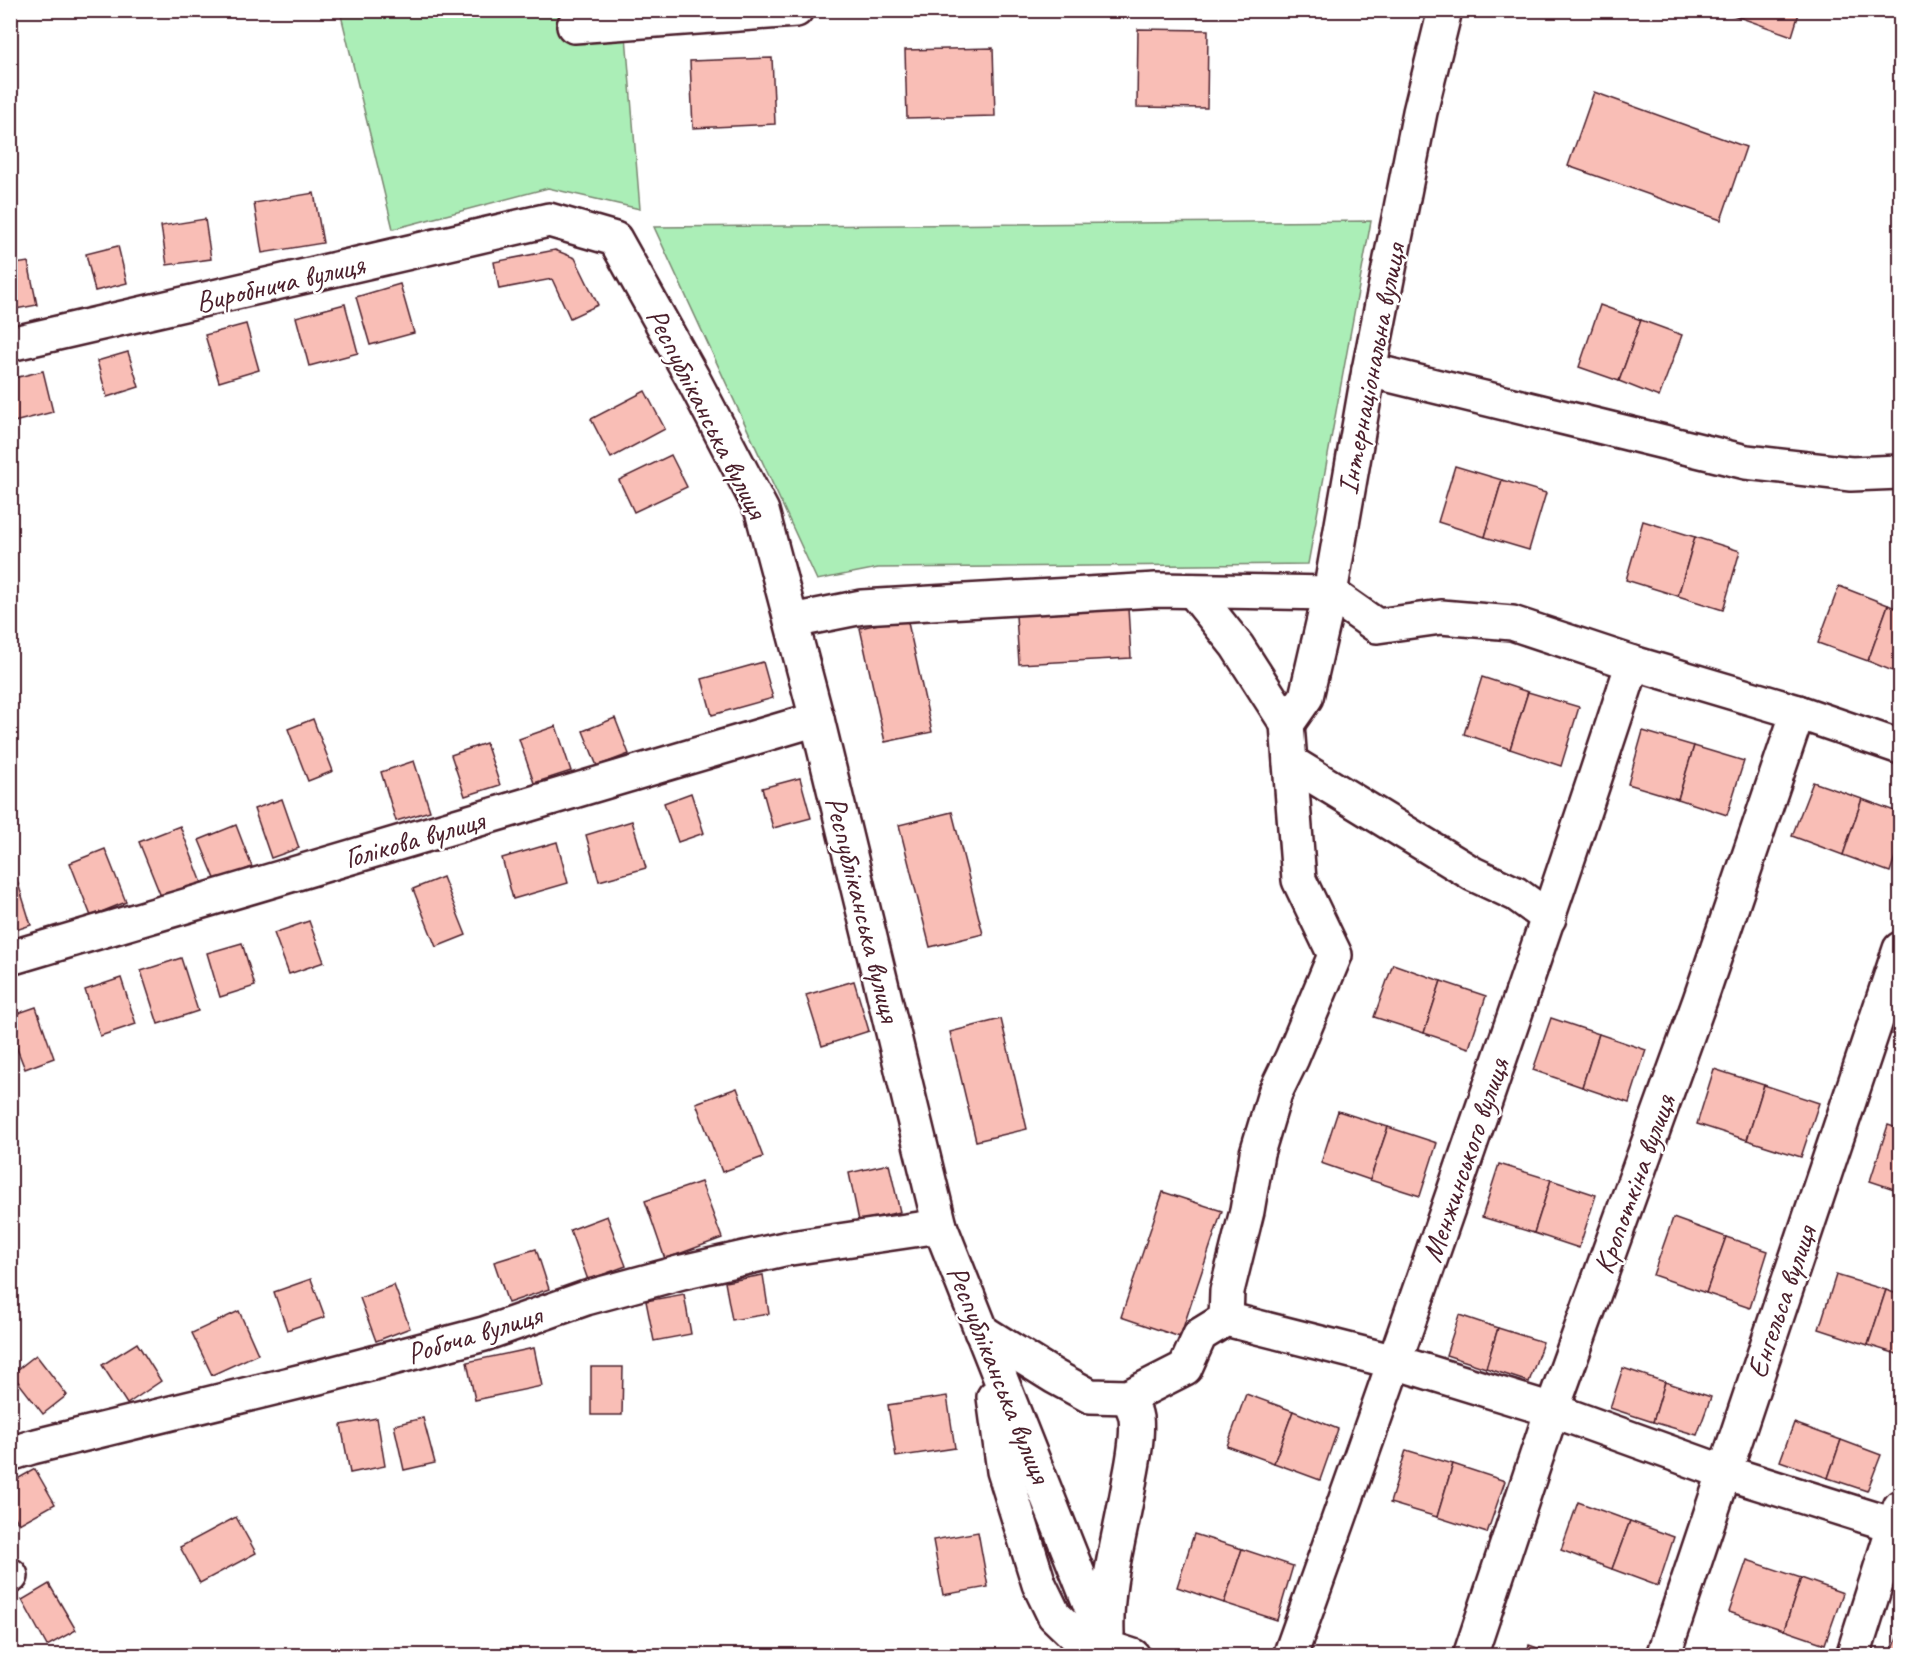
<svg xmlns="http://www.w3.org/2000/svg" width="1911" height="1666" font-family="Caveat,sans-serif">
	<rect width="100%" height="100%" fill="#fff"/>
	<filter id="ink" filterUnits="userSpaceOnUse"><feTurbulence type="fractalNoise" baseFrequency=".0167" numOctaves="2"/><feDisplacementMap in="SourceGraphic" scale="12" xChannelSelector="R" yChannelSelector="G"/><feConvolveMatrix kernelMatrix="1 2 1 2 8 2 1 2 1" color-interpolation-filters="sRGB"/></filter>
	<g filter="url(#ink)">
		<g fill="#abeeb7" stroke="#7a8671" stroke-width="1.5">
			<path d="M340,11H624L640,209L548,188L393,229Z"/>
			<path d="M1371,221L1308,564L878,568L817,580L654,227Z"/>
		</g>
		<g fill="#f9beb6" stroke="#4a1f2b" stroke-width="1.5">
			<path d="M1719,10H1800L1792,36Z"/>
			<path d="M1138,29L1208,30L1207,108L1137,107Z"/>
			<path d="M993,48L995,116L907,118L905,50Z"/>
			<path d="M772,58L775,124L693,128L690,61Z"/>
			<path d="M1594,92L1746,147L1721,220L1568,166Z"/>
			<path d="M314,193L323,243L262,253L254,203Z"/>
			<path d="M205,219L211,259L167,265L161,226Z"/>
			<path d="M118,246L127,283L95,291L86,254Z"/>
			<path d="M555,250L575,258L598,305L570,318L552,279L499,289L494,262Z"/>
			<path d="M28,262L37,305L10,310V265Z"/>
			<path d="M400,284L414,333L370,345L356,297Z"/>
			<path d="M345,304L358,353L309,366L296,317Z"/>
			<path d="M1600,305L1641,320L1619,381L1579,367Z"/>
			<path d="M1641,320L1682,335L1659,397L1619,381Z"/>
			<path d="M246,324L259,370L219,382L205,335Z"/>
			<path d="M128,352L139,387L107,397L97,361Z"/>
			<path d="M43,371L53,412L10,423V379Z"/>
			<path d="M645,391L665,429L611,458L591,419Z"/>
			<path d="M671,455L687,487L634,512L619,480Z"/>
			<path d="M1455,466L1502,480L1485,537L1438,522Z"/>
			<path d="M1502,480L1546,493L1529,550L1485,537Z"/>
			<path d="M1643,521L1695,537L1678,596L1626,580Z"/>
			<path d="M1695,537L1740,551L1723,610L1678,596Z"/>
			<path d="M1839,586L1888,605L1868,661L1818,643Z"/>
			<path d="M1888,605L1900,610V674L1868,661Z"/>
			<path d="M1128,608L1131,658L1019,664L1016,615Z"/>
			<path d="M907,618L932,732L885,742L860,628Z"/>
			<path d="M763,662L773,698L712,715L702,679Z"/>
			<path d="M1482,677L1528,692L1510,749L1464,734Z"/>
			<path d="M1528,692L1579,707L1561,766L1510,749Z"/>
			<path d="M615,718L629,754L597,766L583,731Z"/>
			<path d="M313,719L333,771L308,781L288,729Z"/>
			<path d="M556,726L571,771L534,783L519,739Z"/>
			<path d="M1643,731L1694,746L1678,799L1628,784Z"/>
			<path d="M486,743L500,785L465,796L451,755Z"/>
			<path d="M1694,746L1744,761L1727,815L1678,799Z"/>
			<path d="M414,761L430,811L396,821L381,772Z"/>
			<path d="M800,778L811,818L773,828L762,788Z"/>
			<path d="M1813,782L1862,799L1843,855L1792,836Z"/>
			<path d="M691,793L704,833L678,842L664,803Z"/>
			<path d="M282,799L299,848L271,858L254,809Z"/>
			<path d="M1862,799L1900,813V842L1890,872L1843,855Z"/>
			<path d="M952,812L983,934L930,947L899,825Z"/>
			<path d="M632,821L646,868L599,881L586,835Z"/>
			<path d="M236,825L252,867L216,881L199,840Z"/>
			<path d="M180,826L202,883L162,899L139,842Z"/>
			<path d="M557,842L568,883L513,899L502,858Z"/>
			<path d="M105,849L126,902L91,916L70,863Z"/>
			<path d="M443,877L466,935L436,947L413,889Z"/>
			<path d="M17,880L31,925L10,932V882Z"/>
			<path d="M309,921L324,962L289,974L274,933Z"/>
			<path d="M242,943L255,986L220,997L207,953Z"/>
			<path d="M181,958L198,1011L158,1024L141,971Z"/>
			<path d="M1393,964L1441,981L1424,1033L1374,1017Z"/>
			<path d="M121,978L136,1024L100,1036L85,990Z"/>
			<path d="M854,981L869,1031L822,1046L806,995Z"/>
			<path d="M1441,981L1486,996L1469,1048L1424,1033Z"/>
			<path d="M36,1007L54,1058L25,1069L10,1031V1016Z"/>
			<path d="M1551,1018L1599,1034L1582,1087L1533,1070Z"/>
			<path d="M1001,1019L1027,1129L976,1141L950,1032Z"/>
			<path d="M1599,1034L1646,1050L1629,1103L1582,1087Z"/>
			<path d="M1714,1069L1764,1085L1747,1140L1697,1124Z"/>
			<path d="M1764,1085L1819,1103L1801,1157L1747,1140Z"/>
			<path d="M737,1088L763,1157L722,1172L696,1103Z"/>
			<path d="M1338,1111L1388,1127L1370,1180L1321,1163Z"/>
			<path d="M1888,1125L1900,1129V1191L1870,1181Z"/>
			<path d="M1388,1127L1437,1143L1420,1196L1370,1180Z"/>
			<path d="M889,1164L900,1212L859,1221L849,1173Z"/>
			<path d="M1499,1164L1551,1180L1534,1233L1482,1217Z"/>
			<path d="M1551,1180L1596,1195L1579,1248L1534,1233Z"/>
			<path d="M701,1182L722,1238L665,1259L645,1201Z"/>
			<path d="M1163,1192L1222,1211L1180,1337L1121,1317Z"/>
			<path d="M607,1216L626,1266L588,1280L570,1230Z"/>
			<path d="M1673,1218L1726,1237L1706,1293L1653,1275Z"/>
			<path d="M1726,1237L1768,1251L1750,1308L1706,1293Z"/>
			<path d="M536,1249L549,1289L508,1303L494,1262Z"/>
			<path d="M763,1275L769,1314L732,1320L725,1282Z"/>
			<path d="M1836,1275L1886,1290L1868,1345L1819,1329Z"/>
			<path d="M311,1279L325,1317L287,1330L274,1292Z"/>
			<path d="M394,1285L410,1328L376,1341L360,1298Z"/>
			<path d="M1886,1290L1900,1295V1355L1868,1345Z"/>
			<path d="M684,1294L691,1334L654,1341L646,1301Z"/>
			<path d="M239,1311L258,1354L212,1375L192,1333Z"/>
			<path d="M1459,1315L1498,1328L1486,1368L1446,1355Z"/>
			<path d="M1498,1328L1543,1342L1529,1382L1486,1368Z"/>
			<path d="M137,1343L161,1381L127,1404L102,1365Z"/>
			<path d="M534,1348L542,1386L475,1400L467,1362Z"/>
			<path d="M36,1355L67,1395L43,1414L12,1374Z"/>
			<path d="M591,1367H623L622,1415H591Z"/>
			<path d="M1623,1368L1665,1382L1653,1422L1610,1408Z"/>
			<path d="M1665,1382L1711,1397L1697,1435L1653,1422Z"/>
			<path d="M1246,1394L1293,1411L1274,1463L1227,1446Z"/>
			<path d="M947,1396L955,1448L896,1457L888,1405Z"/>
			<path d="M1293,1411L1338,1429L1320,1480L1274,1463Z"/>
			<path d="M377,1418L385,1466L350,1473L341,1425Z"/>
			<path d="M423,1418L435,1463L404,1470L394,1425Z"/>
			<path d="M1794,1423L1841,1440L1828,1478L1780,1461Z"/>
			<path d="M1841,1440L1881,1455L1867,1491L1828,1478Z"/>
			<path d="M1406,1450L1453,1464L1437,1517L1390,1503Z"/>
			<path d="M1453,1464L1505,1481L1487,1533L1437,1517Z"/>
			<path d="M35,1469L55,1504L19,1524L10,1508V1483Z"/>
			<path d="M1578,1502L1630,1521L1612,1569L1561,1550Z"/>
			<path d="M236,1517L256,1553L200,1583L180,1547Z"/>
			<path d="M1630,1521L1674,1537L1658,1586L1612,1569Z"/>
			<path d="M978,1532L988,1587L943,1595L933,1540Z"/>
			<path d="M1194,1534L1242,1549L1224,1603L1177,1587Z"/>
			<path d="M1242,1549L1293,1566L1277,1620L1224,1603Z"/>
			<path d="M1747,1560L1801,1578L1784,1630L1729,1612Z"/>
			<path d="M1801,1578L1843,1593L1825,1644L1784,1630Z"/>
			<path d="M49,1584L76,1630L47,1646L22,1600Z"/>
			<path d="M1900,1629V1656H1891Z"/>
			<path d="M1529,1645L1560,1656H1525Z"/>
		</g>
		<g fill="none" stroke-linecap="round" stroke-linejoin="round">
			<g stroke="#4a1f2b" stroke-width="38">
				<g id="minor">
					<path d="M574,26L796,10"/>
					<path d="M10,344L549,220L615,239L692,377L762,511L817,719L940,1226L1107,1647L1108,1656"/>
					<path d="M1369,370L1746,462L1851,474L1900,472"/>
					<path d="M1193,591L1237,646L1287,724L1299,880L1335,955L1292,1058L1275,1093L1257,1153L1247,1211L1227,1291L1226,1319"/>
					<path d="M792,621L862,607L1156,590L1330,593L1377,626L1441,617L1512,623L1633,663L1798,712L1900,747"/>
					<path d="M1287,724L1306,697L1330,593L1369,370L1420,112L1445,10"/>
					<path d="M1290,762L1473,874L1516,894L1549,918"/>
					<path d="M10,958L817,719"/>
					<path d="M981,1331L1055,1377L1090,1396L1128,1397L1185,1368L1200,1335L1226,1319L1395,1362L1552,1410L1724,1472L1900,1527"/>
					<path d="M994,1397L1004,1471L1039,1584L1054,1615L1078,1638L1133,1656"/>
					<path d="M10,1454L32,1447L335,1373L484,1334L586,1298L682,1272L784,1249L940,1226"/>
					<path d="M10,1575L11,1576"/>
					<path d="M1107,1633C1105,1581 1122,1530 1130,1478C1133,1463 1138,1433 1136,1418C1135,1411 1131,1403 1128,1397"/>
					<path d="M1290,1656C1408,1326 1524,995 1633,663"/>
					<path d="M1470,1656L1552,1410L1700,1000L1798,712"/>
					<path d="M1663,1656L1900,949"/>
					<path d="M1853,1656L1900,1507"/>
				</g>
			</g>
			<use href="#minor" stroke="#fff" stroke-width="33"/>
		</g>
	</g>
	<g text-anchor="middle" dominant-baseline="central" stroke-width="5" stroke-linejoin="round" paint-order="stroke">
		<g font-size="30" fill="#4a1f2b" stroke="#fff">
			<text transform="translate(280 283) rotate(-13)">Виробнича вулиця</text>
			<text transform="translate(1371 369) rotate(-79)">Інтернаціональна вулиця</text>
			<text transform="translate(707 413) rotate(63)">Республіканська вулиця</text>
			<text transform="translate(414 839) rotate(-16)">Голікова вулиця</text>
			<text transform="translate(863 909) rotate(76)">Республіканська вулиця</text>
			<text transform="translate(1465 1160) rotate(-71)">Менжинського вулиця</text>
			<text transform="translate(1634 1184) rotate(-70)">Кропоткіна вулиця</text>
			<text transform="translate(1781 1302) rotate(-71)">Енгельса вулиця</text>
			<text transform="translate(474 1334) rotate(-17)">Робоча вулиця</text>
			<text transform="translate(999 1374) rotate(68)">Республіканська вулиця</text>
		</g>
	</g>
	<rect width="1911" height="1666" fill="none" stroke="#fff" stroke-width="36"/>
	<rect x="18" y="18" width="1875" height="1630" fill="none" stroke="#4a1f2b" stroke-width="2" filter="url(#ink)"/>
</svg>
